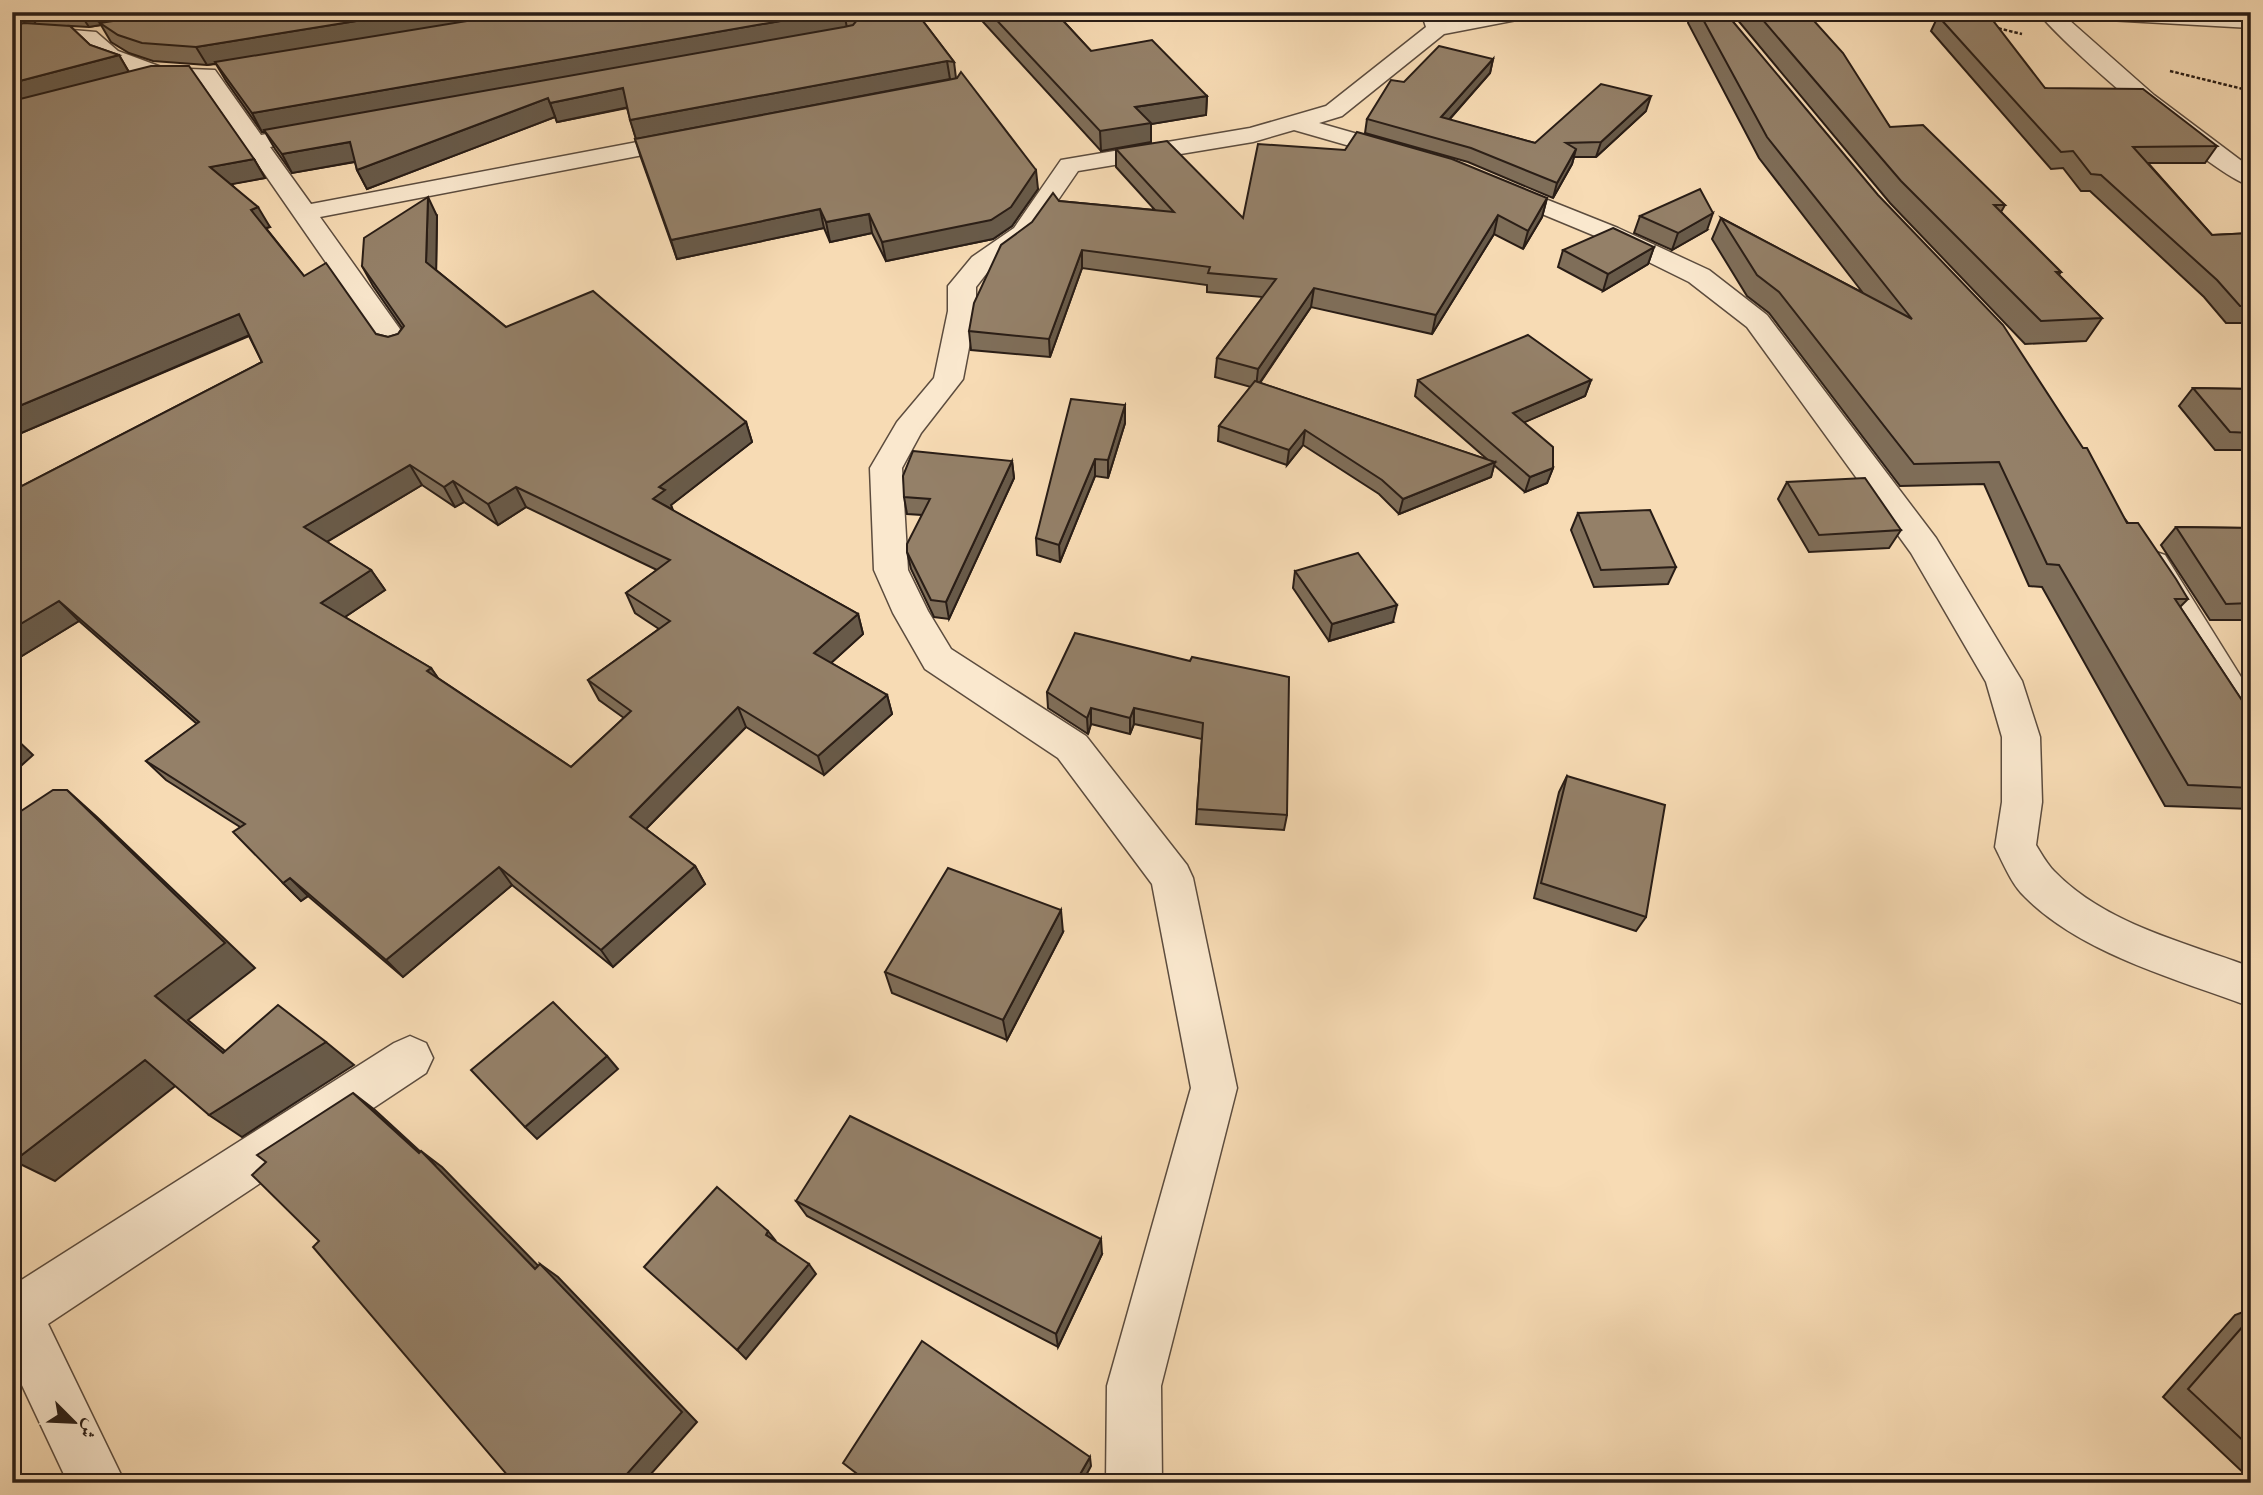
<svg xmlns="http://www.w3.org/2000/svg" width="2263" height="1495" font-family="Vollkorn,Amiri,serif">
	<rect width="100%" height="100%" fill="#f7dbb4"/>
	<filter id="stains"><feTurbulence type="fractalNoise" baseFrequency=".00286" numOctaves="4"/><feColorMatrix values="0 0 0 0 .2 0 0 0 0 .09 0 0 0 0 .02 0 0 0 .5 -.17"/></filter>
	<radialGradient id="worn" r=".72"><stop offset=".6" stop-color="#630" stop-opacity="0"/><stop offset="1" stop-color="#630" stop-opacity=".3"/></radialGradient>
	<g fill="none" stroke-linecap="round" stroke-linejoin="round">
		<g stroke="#5c4c3e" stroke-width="3">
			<g id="minor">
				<path d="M1421,12H1441L1445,21L1493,12H1537L1534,16L1527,18L1444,34L1342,116L1319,123L1410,149L1414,154L1410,159L1402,161L1294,130L1253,142L1078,171L1032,238L990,269L976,287V311L963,379L921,433L902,468L908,570L928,611L951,649L1086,736L1187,865L1193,878L1237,1088L1161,1386L1162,1483H1106L1107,1386L1191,1088L1152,884L1058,758L925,669L893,613L874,570L870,468L897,422L934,378L948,311V286L972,257L1014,228L1061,160L1250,128L1326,106L1426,27Z"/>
				<path d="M2038,12H2060L2154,95L2251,168V186C2217,178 2061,44 2038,12Z"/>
				<path d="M2062,12H2187L2251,16V28L2072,18L2065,16Z"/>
				<path d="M36,27L96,32L118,51L164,68L215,70L261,135L321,124L329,126L333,131L329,136L270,147L311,204L690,132L698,134L702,139L698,144L690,146L320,217L412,346L408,352L398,355L388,352L201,82C153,82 118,76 83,42L36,39L12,45V33Z"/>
				<path d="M1498,180L1618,228L1709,270L1767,315L1936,538L2022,681L2040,737L2042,802L2036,845C2041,853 2047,864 2054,871C2105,924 2184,942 2251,967V1007C2177,979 2082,954 2025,897C2012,885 2003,863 1995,847L2002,802V737L1986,682L1911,553L1747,327L1689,282L1600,238L1489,192L1486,187L1489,182Z"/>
				<path d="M2153,551L2165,555L2251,693V741L2238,736L2136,563L2141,555Z"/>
				<path d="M410,1036L426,1043L433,1058L426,1073L48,1324L125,1483H68L12,1364V1286L394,1043Z"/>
			</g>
		</g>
		<g stroke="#291d16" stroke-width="2.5" stroke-dasharray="3.5 2" stroke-linecap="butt">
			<path d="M1935,12L1958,18"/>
			<path d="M1993,27L2022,34"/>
			<path d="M2170,71L2251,91"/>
		</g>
		<use href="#minor" fill="#fae8ce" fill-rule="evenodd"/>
	</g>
	<g fill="#7f6e59" stroke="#291d16" stroke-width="2" fill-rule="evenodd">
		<path d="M12,12H916L954,62L956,78L1038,189L1012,226L993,239L886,261L872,233L830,242L824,228L677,259L641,158L635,139H636L627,108L557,122L555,117L367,189L357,170L355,162L292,173L275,149L265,132H262L226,81L216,64L207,65L153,61L129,53L111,42L101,25L89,27L70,26L90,45L119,55L129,72L254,159L265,178L231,184L270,227L266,228L304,276L376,334L388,337L398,334L402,328L373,286L362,266L437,216L436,270L506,327L746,422L752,442L671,505L672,510L858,614L863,634L831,663L887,695L892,714L824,775L746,727L646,829L695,866L705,884L613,967L512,885L403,977L308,896L301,901L283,883L240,827L166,780L146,761L197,724L79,621L12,662V491L262,362L249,336L12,437ZM950,79L951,80L739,120ZM422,485L455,507L464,502L498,525L526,507L657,570L626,593L635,613L659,629L588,680L599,700L624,718L571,767L438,678L431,668L345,617L385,590L371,570L327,542Z"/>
		<path d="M974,12H1055L1091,51L1207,96L1206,115L1151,124V142L1101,151Z"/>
		<path d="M1691,12H1725L2188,599L2180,607L2251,714V809L2165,806L2042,587L2029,586L1984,484L1900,486L1769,313L1747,296L1712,239L1721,218L1863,293L1759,158L1688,23Z"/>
		<path d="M1731,12H1806L1890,127L2005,205L2001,212L2061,272L2059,275L2102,318L2086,341L2025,344L1890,203Z"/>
		<path d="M1938,16L2045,88L2217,146L2205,163H2148L2212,235L2251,233V323H2226L2204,297L2090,191H2081L2063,168L2051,169L1931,31Z"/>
		<path d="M1493,59L1490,73L1449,120L1535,143L1646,111L1596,157H1574L1572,164L1553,198L1468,162L1365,133L1367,119Z"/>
		<path d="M1116,149L1243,218L1547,198L1542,217L1523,249L1494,234L1432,334L1311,307L1260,383L1488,460L1415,396L1418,380H1591L1585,396L1524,422L1553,468L1547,483L1525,492L1494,465L1491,477L1399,514L1379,494L1303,445L1287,465L1218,441L1219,426L1251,387L1215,377L1217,358L1263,297L1207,292V285L1082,268L1050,357L971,350L969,331L1059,201L1155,210L1116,167Z"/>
		<path d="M1640,216L1707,230L1672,250L1634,233Z"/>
		<path d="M1654,247L1648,264L1603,291L1558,267L1563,250Z"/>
		<path d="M2193,388L2251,389V450H2215L2179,406Z"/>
		<path d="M1125,405V423L1108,478L1095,476L1060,562L1037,555L1036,538Z"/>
		<path d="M1012,461L1014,478L949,619L934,617L911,569L907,552L922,515L907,514L904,497Z"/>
		<path d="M1787,482L1901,530L1889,548L1809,552L1778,499Z"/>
		<path d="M1578,513L1676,567L1668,584L1594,587L1571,530Z"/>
		<path d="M2176,527L2251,528V620H2210L2161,545Z"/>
		<path d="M1295,571L1393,622L1329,641L1293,588Z"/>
		<path d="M1190,661L1287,815L1284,830L1196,824L1202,739L1134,724L1130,734L1091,724L1088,734L1048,708L1047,692Z"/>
		<path d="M1567,776L1646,917L1636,931L1534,898L1559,792Z"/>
		<path d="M1063,932L1007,1040L892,993L885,972Z"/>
		<path d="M796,1201L1102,1254L1058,1347L807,1216Z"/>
		<path d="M2251,1309V1480L2163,1397L2235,1315Z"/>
	</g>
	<g fill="#685a49" stroke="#291d16" stroke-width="2">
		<path d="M12,12H28L36,24L12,30Z"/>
		<path d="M79,12H183L100,23L101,25L89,27Z"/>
		<path d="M412,12H530L207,65L196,47Z"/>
		<path d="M832,12H844L847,28L262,132L252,113Z"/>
		<path d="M119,55L130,74L12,105V83Z"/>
		<path d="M1493,59L1490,73L1438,132L1441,117Z"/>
		<path d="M947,61L950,79L636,139L630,120Z"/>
		<path d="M623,88L629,107L557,122L550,103Z"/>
		<path d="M1207,96L1206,115L1151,124V142L1101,151L1100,131L1135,107Z"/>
		<path d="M1651,96L1646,111L1596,157L1601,142Z"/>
		<path d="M548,98L555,117L367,189L357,170Z"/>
		<path d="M350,142L359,161L292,173L282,154Z"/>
		<path d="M1576,149L1572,164L1553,198L1557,183Z"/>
		<path d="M254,159L265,178L222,186L210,167Z"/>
		<path d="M1036,170L1038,189L1012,226L993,239L886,261L882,242Z"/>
		<path d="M428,197L437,216L436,282L426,262Z"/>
		<path d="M1547,198L1542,217L1523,249L1528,231Z"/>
		<path d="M258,207L270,227L262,229L251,210Z"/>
		<path d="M820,209L824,228L677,259L671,240Z"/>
		<path d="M1713,213L1707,230L1672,250L1678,233Z"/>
		<path d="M869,214L872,233L830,242L826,222Z"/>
		<path d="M1498,215L1494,234L1432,334L1436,315Z"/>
		<path d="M1654,247L1648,264L1603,291L1608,274Z"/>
		<path d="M1082,250V268L1050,357L1049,339Z"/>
		<path d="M1314,288L1311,307L1256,388L1258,369Z"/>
		<path d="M239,314L252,334L12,437V409Z"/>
		<path d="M1591,380L1585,396L1509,429L1513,413Z"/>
		<path d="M1125,405V423L1108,478V460Z"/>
		<path d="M746,422L752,442L671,505L673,510L653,499L659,487Z"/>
		<path d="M1305,430L1303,445L1287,465L1289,450Z"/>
		<path d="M1095,459V476L1060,562L1059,545Z"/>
		<path d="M1012,461L1014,478L949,619L946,602Z"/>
		<path d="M1495,462L1491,477L1399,514L1403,499Z"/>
		<path d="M410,465L422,485L318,547L304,527Z"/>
		<path d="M1553,468L1547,483L1525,492L1530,477Z"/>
		<path d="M453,481L464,502L455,507L444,487Z"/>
		<path d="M516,487L526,507L498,525L488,504Z"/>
		<path d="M371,570L385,590L336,623L321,603Z"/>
		<path d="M59,601L79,621L12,662V629Z"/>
		<path d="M1397,605L1393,622L1329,641L1332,624Z"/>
		<path d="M858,614L863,634L820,673L814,653Z"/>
		<path d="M431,668L444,687L427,671Z"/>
		<path d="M887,695L892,714L824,775L818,756Z"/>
		<path d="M738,707L746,727L640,835L630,817Z"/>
		<path d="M1091,708V724L1088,734L1087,718Z"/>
		<path d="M1134,708V724L1130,734V718Z"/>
		<path d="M12,735L33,755L12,774Z"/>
		<path d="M67,790L98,818L255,968L188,1020L255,1076L223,1053L155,996Z"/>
		<path d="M695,866L705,884L613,967L601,950Z"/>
		<path d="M499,867L512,885L403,977L386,960Z"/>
		<path d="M290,878L308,896L301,901L283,883Z"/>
		<path d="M1061,910L1063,932L1007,1040L1003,1020Z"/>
		<path d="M326,1042L354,1065L242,1137L209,1115Z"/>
		<path d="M607,1056L618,1069L537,1139L525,1127Z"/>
		<path d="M145,1060L179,1083L55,1181L14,1161Z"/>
		<path d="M353,1093L375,1110L436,1166L421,1151L442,1167L554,1282L535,1269L419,1153Z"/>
		<path d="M768,1231L776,1241L766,1235Z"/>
		<path d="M1101,1239L1102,1254L1058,1347L1056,1334Z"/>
		<path d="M540,1264L558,1277L697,1422L643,1483H619Z"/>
		<path d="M809,1264L816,1274L746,1359L737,1350Z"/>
		<path d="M1090,1457L1091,1466L1082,1483H1075Z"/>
	</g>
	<g fill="#948068" stroke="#291d16" stroke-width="2" fill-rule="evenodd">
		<path d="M171,12H412L196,47L142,43L118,35L100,23Z"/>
		<path d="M522,12H832L252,113L215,62Z"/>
		<path d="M850,12H916L954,62L947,61L630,120L623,88L550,103L548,98L357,170L350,142L282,154L264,130L844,27L853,25L858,19L853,13Z"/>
		<path d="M989,12H1055L1091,51L1152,40L1207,96L1135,107L1151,123L1100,131Z"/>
		<path d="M1699,12H1725L1878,195L2003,325L2083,448H2087L2127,523H2138L2176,579L2188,599H2175L2251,714V788L2188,785L2059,565L2047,564L1999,462L1914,464L1779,292L1757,275L1721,218L1912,319L1767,137Z"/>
		<path d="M1756,12H1806L1843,53L1890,127L1923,125L2005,205H1994L2061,272H2056L2102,318L2041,321L1901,181Z"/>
		<path d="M1938,16L1991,18L2045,88L2143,89L2217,146L2133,147L2212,235L2251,233V306H2240L2217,280L2101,175L2091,174L2073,151L2061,152Z"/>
		<path d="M24,23L70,26L90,45L119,55L12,83V26Z"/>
		<path d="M1439,46L1493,59L1441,117L1535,143L1601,84L1651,96L1601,142L1566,143L1576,149L1557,183L1471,148L1367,119L1391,80L1404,82Z"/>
		<path d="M151,66H189L254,159L210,167L258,207L251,210L304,276L326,263L376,334L388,337L398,334L404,326L362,266L364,238L428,197L426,262L506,327L593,291L746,422L659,487L665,490L653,499L858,614L814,653L887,695L818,756L738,707L630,817L695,866L601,950L499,867L386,960L290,878L283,883L233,832L245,824L146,761L199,722L59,601L12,629V491L262,362L239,314L12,409V101ZM410,465L444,487L453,481L488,504L516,487L670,560L626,593L670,621L588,680L631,711L571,767L427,671L431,668L321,603L371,570L304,527Z"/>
		<path d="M961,72L1036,170L1011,207L991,220L882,242L869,214L826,222L820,209L671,240L635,139L948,80L957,78Z"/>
		<path d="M1357,132L1452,159L1547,198L1528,231L1498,215L1436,315L1314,288L1258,369L1217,358L1276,279L1208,273L1210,267L1082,250L1049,339L969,331L974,303L1001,245L1032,222L1053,193L1059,201L1174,212L1116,149L1167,141L1243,218L1258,144L1345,150Z"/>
		<path d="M1700,189L1713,213L1678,233L1640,216Z"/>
		<path d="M1613,228L1654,247L1608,274L1563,250Z"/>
		<path d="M1528,335L1591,380L1513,413L1553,447V468L1530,477L1418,380Z"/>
		<path d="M1255,381L1495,462L1403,499L1382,480L1305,430L1289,450L1219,426Z"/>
		<path d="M2193,388L2251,389V433L2230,432Z"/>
		<path d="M1071,399L1125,405L1108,460L1095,459L1059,545L1036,538Z"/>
		<path d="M913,451L1012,461L946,602L931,600L907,552V544L930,499L904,497L903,476Z"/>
		<path d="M1865,478L1901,530L1819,535L1787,482Z"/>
		<path d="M1650,510L1676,567L1601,570L1578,513Z"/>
		<path d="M2176,527L2251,528V603L2226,604Z"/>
		<path d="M1358,553L1397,605L1332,624L1295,571Z"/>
		<path d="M1075,633L1190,661L1192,657L1289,677L1287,815L1197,809L1203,723L1134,708L1130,718L1091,708L1087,718L1047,692Z"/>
		<path d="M1567,776L1665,805L1646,917L1541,883Z"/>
		<path d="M53,790H67L225,943L155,996L223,1053L278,1005L326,1042L209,1115L145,1060L14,1161L12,1159V817Z"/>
		<path d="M948,868L1061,910L1003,1020L885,972Z"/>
		<path d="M553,1002L607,1056L525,1127L471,1070Z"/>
		<path d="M353,1093L419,1153L421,1151L535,1269L540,1264L682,1412L619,1483H592L590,1481L588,1483H514L313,1247L319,1241L252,1175L266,1162L257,1155Z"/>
		<path d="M850,1116L1101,1239L1056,1334L796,1201Z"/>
		<path d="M717,1187L768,1231L766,1235L809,1264L737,1350L644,1267Z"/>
		<path d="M2251,1317V1448L2188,1389Z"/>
		<path d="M922,1341L1090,1457L1075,1483H869L843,1463Z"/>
	</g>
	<rect width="2263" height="1495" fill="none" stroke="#f7dbb4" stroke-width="42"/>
	<rect x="14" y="14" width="2235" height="1467" fill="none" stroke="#291d16" stroke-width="3.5"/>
	<rect x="21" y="21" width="2221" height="1453" fill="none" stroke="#291d16" stroke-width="2"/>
	<g transform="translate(74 1422) rotate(114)" stroke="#fae8ce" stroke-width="5" paint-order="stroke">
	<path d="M0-5L12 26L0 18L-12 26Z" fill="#291d16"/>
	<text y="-10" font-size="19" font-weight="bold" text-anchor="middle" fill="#291d16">ش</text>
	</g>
	<rect width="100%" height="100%" filter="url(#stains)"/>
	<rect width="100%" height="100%" fill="url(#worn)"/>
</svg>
